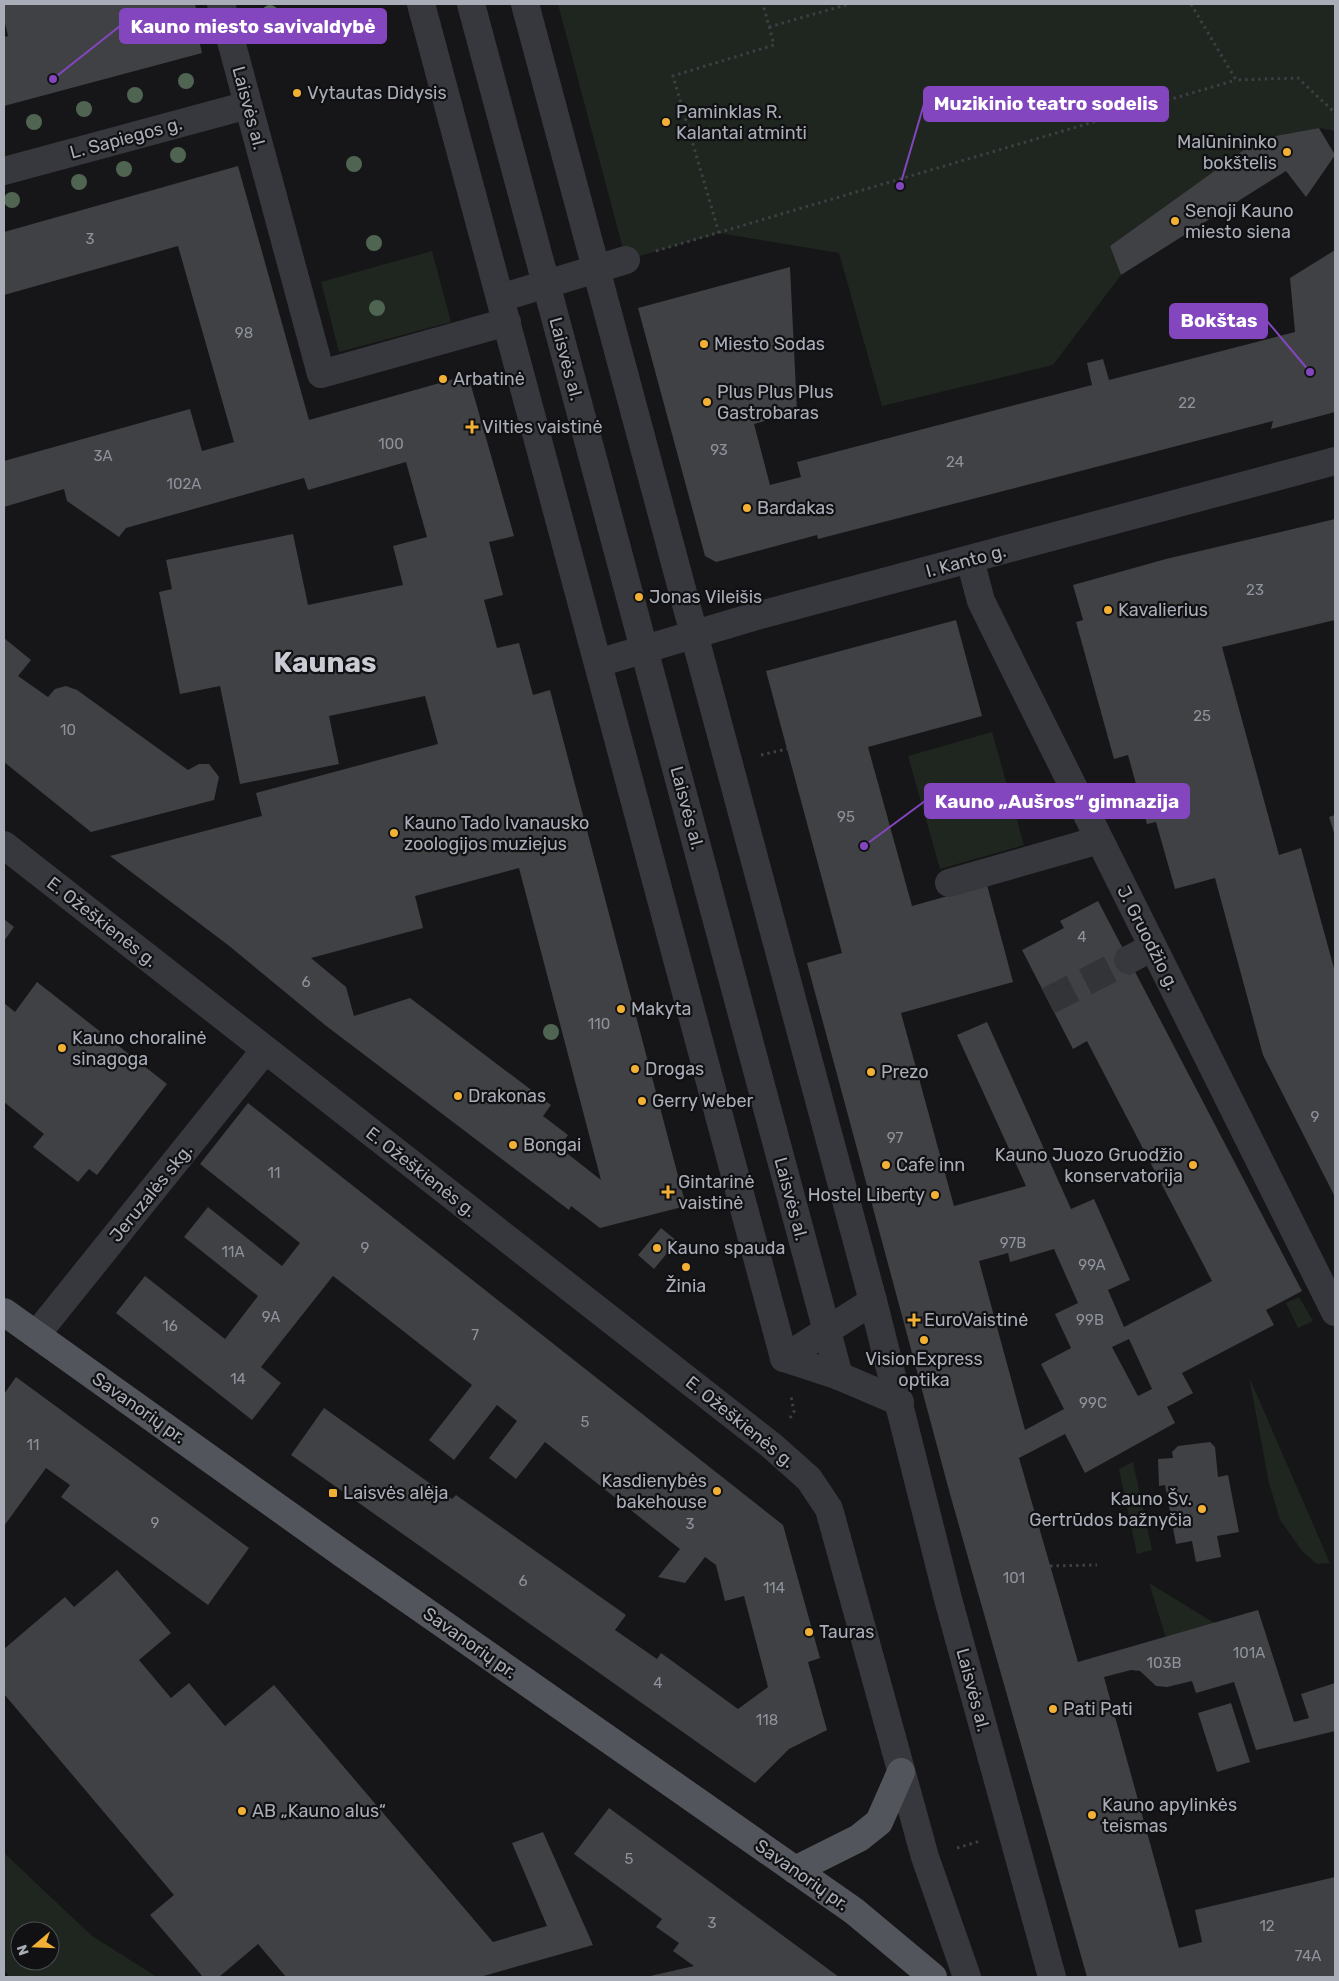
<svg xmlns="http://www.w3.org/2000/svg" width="1339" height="1981" font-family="Rubik,sans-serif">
	<rect width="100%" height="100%" fill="#161618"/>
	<g fill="#1e261f" fill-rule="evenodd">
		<path d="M558,4H1335V131L1319,128L1259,139L1110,246L1121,275L1053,365L882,406L839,253L719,233L626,260Z"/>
		<path d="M432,251L451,322L339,352L321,282Z"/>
		<path d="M992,732L1024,845L940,869L908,756Z"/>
		<path d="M1299,1297L1313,1321L1298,1328L1286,1303Z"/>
		<path d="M1249,1377L1330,1563L1317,1564L1303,1552L1280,1520L1269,1483Z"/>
		<path d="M1133,1462L1152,1550L1137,1554L1119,1469Z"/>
		<path d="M1149,1583L1216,1624L1166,1638Z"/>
		<path d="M4,1853L92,1936L157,1977H10L4,1970ZM20,1931H50V1961H20Z"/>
	</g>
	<g fill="#404145" fill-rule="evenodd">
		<path d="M4,4H195L201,29L197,31L202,53L4,106V37L8,36L4,19Z"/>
		<path d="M1319,128L1335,155L1306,197L1286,171L1121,275L1110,246L1259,139Z"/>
		<path d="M238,166L309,420L468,375L514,536L489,542L503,595L484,600L497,648L519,643L533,695L550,690L686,1206L600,1228L571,1206L569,1210L325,1025L228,945L110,856L262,816L256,793L438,744L425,696L329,716L339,764L240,784L220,686L180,694L159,592L172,589L166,560L293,534L308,605L403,585L393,546L427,537L406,462L308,490L304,478L126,528L119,537L67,501L64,489L4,507V461L190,409L202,451L234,442L178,246L4,295V232ZM519,868L601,1180L559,1147L568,1135L543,1116L551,1105L410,998L354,1016L346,987L311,958L423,928L415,896Z"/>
		<path d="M1335,250V412L1271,429L1273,421L818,539L817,535L716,562L705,556L638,308L790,267L797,412L754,424L770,485L801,477L797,462L1092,385L1087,363L1103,359L1109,380L1295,332L1290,278Z"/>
		<path d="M1335,519V620L1222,647L1279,855L1301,848L1335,972V1197L1263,1055L1215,878L1175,889L1156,822L1147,824L1128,755L1114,759L1076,622L1083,620L1073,585L1166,559Z"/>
		<path d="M956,620L982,716L868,747L912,906L987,885L1013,982L901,1013L954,1206L1026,1186L957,1035L987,1022L1071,1209L1094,1199L1130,1280L1108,1290L1124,1327L1212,1281L1087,1041L1073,1049L1022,950L1064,928L1060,921L1098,901L1302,1291L1266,1310L1274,1325L1182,1373L1193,1393L1167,1407L1175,1423L1085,1473L1065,1434L1019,1458L1078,1662L1258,1610L1294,1722L1309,1718L1301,1694L1335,1683V1731L1256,1750L1234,1682L1196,1693L1192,1681L1167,1687L1156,1686L1140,1671L1131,1670L1104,1677L1179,1948L1202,1942L1195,1910L1335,1877V1977H1087L950,1494L807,963L842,953L766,671ZM1054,1249L1078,1303L1055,1314L1071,1348L1041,1364L1064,1409L1025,1430L979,1261L1008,1253L1010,1262ZM1129,1339L1152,1389L1138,1396L1112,1347Z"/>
		<path d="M4,638L31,660L18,676L48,697L55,689L66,686L77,690L188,770L199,764H209L219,777L214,800L91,832L4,762Z"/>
		<path d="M1335,815V836L1329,817Z"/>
		<path d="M4,919L14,927L4,941Z"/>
		<path d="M37,982L167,1084L97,1175L89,1169L78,1182L33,1147L44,1134L4,1102V1003L15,1012Z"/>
		<path d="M248,1103L783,1525L820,1658L808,1662L827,1730L789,1749L755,1783L291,1455L324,1408L452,1499L456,1495L626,1615L615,1630L657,1659L661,1653L738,1709L768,1687L744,1596L725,1601L716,1565L705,1557L685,1583L658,1577L680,1549L545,1442L516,1479L489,1458L517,1421L497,1405L454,1460L429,1440L472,1385L333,1276L261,1367L281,1383L252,1420L116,1313L145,1276L225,1339L258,1296L184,1237L208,1207L282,1266L300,1243L200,1164Z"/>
		<path d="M661,1228L677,1241L654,1269L638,1255Z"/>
		<path d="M16,1377L249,1548L208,1605L61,1497L70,1485L46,1468L4,1526V1394Z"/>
		<path d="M1210,1442L1215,1447L1218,1477L1228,1475L1239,1532L1217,1536L1221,1557L1196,1562L1192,1541L1176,1544L1165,1485L1159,1486L1158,1459L1173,1458L1172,1452L1178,1446Z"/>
		<path d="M117,1570L171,1633L139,1660L171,1698L189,1683L225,1726L274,1685L493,1942L547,1926L512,1843L543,1832L593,1945L480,1977H286L258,1944L219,1977H203L150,1915L174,1895L4,1694V1649L65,1597L74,1607Z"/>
		<path d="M1231,1703L1250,1762L1217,1772L1198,1713Z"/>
		<path d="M609,1808L691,1868L839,1977H646L694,1966L673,1951L679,1943L656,1927L662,1919L574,1854Z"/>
	</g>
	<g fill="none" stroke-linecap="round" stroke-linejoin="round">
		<path stroke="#333438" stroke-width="28" stroke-dasharray="28 14" stroke-linecap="butt" d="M1048,1001L1128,960"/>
		<g stroke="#3d3f44" stroke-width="3" stroke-dasharray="2.5 4" stroke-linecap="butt">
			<path d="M1191,4L1236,80L1298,78L1335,113"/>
			<path d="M769,27L849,4"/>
			<path d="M719,233L673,76L774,45L763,4"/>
			<path d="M656,251L1236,80"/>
			<path d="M761,755L787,749"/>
			<path d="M790,1418L794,1412L791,1396"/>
			<path d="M1050,1566L1097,1565"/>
			<path d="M957,1848L980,1841"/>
		</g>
		<g stroke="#37383d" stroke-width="28">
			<path d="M221,4L321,374L507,322"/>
			<path d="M421,4L784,1358"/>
			<path d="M471,4L839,1376"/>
			<path d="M525,4L873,1301L948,1599L1052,1977"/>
			<path d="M4,171L248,105"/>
			<path d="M500,298L626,260"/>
			<path d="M970,560L981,601L1016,672L1335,1312"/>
			<path d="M598,663L753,617L1335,461"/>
			<path d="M4,845L772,1446L809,1479L829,1509L925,1857L967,1977"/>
			<path d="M949,883L1099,840"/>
			<path d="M1128,960L1153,947"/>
			<path d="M36,1335L265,1050"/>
			<path d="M784,1358L839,1376L900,1402"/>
			<path d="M784,1358L873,1301"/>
		</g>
		<g stroke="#53555c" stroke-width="28">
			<path d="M4,1312L346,1556L854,1911L933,1977"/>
			<path d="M795,1870L859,1838L879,1822L901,1772"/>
		</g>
	</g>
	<g fill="#506452">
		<circle cx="270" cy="13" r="8"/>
		<circle cx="186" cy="81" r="8"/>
		<circle cx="135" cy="95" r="8"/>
		<circle cx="84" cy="109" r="8"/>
		<circle cx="34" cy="122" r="8"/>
		<circle cx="178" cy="155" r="8"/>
		<circle cx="354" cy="164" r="8"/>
		<circle cx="124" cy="169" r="8"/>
		<circle cx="79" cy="182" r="8"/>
		<circle cx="12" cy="200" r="8"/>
		<circle cx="374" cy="243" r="8"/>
		<circle cx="377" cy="308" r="8"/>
		<circle cx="551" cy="1032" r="8"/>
	</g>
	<g fill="#f2b134" stroke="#111113" stroke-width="2">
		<circle cx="297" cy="93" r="5"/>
		<circle cx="666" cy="122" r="5"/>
		<circle cx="1287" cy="152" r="5"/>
		<circle cx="1175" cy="221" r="5"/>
		<circle cx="704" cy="344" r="5"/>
		<circle cx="443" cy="379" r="5"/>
		<circle cx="707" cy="402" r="5"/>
		<path d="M469.5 419.5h5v5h5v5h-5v5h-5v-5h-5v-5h5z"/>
		<circle cx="747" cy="508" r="5"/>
		<circle cx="639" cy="597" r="5"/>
		<circle cx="1108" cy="610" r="5"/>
		<circle cx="394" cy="833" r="5"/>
		<circle cx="621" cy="1009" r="5"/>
		<circle cx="62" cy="1048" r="5"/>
		<circle cx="635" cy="1069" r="5"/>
		<circle cx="871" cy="1072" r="5"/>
		<circle cx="458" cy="1096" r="5"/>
		<circle cx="642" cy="1101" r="5"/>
		<circle cx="513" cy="1145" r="5"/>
		<circle cx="886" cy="1165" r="5"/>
		<circle cx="1193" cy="1165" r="5"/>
		<path d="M665.5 1184.5h5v5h5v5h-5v5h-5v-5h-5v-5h5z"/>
		<circle cx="935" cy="1195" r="5"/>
		<circle cx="657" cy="1248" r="5"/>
		<circle cx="686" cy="1267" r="5"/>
		<path d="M911.5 1312.5h5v5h5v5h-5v5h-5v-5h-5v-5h5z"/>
		<circle cx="924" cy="1340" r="5"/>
		<circle cx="717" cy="1491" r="5"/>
		<rect x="328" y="1488" width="10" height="10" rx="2.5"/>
		<circle cx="1202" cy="1509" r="5"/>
		<circle cx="809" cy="1632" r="5"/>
		<circle cx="1053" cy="1709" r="5"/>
		<circle cx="242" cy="1811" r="5"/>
		<circle cx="1092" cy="1815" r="5"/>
	</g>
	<g text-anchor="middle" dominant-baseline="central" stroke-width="4.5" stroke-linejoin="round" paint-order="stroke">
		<g font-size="15" fill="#8e929b">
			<text x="90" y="239">3</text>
			<text x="244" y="333">98</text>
			<text x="1187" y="403">22</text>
			<text x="391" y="444">100</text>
			<text x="719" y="450">93</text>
			<text x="103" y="456">3A</text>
			<text x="955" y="462">24</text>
			<text x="184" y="484">102A</text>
			<text x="1255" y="590">23</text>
			<text x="1202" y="716">25</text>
			<text x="68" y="730">10</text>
			<text x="846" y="817">95</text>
			<text x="1082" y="937">4</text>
			<text x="306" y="982">6</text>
			<text x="599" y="1024">110</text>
			<text x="1315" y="1117">9</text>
			<text x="895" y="1138">97</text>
			<text x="274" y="1173">11</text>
			<text x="1013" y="1243">97B</text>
			<text x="365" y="1248">9</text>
			<text x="233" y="1252">11A</text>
			<text x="1092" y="1265">99A</text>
			<text x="271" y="1317">9A</text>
			<text x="1090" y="1320">99B</text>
			<text x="170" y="1326">16</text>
			<text x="475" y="1335">7</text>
			<text x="238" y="1379">14</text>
			<text x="1093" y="1403">99C</text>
			<text x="585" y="1422">5</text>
			<text x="33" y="1445">11</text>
			<text x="155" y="1523">9</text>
			<text x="690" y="1524">3</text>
			<text x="1014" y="1578">101</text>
			<text x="523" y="1581">6</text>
			<text x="774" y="1588">114</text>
			<text x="1249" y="1653">101A</text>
			<text x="1164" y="1663">103B</text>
			<text x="658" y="1683">4</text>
			<text x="767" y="1720">118</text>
			<text x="629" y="1859">5</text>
			<text x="712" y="1923">3</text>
			<text x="1267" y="1926">12</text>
			<text x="1308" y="1956">74A</text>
		</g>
		<g font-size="18" fill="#a8adb8" stroke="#111113" text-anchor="start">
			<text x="307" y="93">Vytautas Didysis</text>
			<text x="676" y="112">Paminklas R.<tspan x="676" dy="21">Kalantai atminti</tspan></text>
			<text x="1277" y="142" text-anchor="end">Malūnininko<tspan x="1277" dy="21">bokštelis</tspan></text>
			<text x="1185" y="211">Senoji Kauno<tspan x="1185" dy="21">miesto siena</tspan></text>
			<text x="714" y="344">Miesto Sodas</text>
			<text x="453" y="379">Arbatinė</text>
			<text x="717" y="392">Plus Plus Plus<tspan x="717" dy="21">Gastrobaras</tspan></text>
			<text x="482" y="427">Vilties vaistinė</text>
			<text x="757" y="508">Bardakas</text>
			<text x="649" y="597">Jonas Vileišis</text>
			<text x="1118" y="610">Kavalierius</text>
			<text x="404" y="823">Kauno Tado Ivanausko<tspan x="404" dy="21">zoologijos muziejus</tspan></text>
			<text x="631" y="1009">Makyta</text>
			<text x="72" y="1038">Kauno choralinė<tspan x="72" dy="21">sinagoga</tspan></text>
			<text x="645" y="1069">Drogas</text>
			<text x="881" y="1072">Prezo</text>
			<text x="468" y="1096">Drakonas</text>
			<text x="652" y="1101">Gerry Weber</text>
			<text x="523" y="1145">Bongai</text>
			<text x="1183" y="1155" text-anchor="end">Kauno Juozo Gruodžio<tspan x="1183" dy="21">konservatorija</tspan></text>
			<text x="896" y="1165">Cafe inn</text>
			<text x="678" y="1182">Gintarinė<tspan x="678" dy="21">vaistinė</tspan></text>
			<text x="925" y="1195" text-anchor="end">Hostel Liberty</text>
			<text x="667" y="1248">Kauno spauda</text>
			<text x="686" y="1286" text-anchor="middle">Žinia</text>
			<text x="924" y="1320">EuroVaistinė</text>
			<text x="924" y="1359" text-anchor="middle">VisionExpress<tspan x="924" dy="21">optika</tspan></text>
			<text x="707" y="1481" text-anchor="end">Kasdienybės<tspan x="707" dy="21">bakehouse</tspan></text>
			<text x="343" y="1493">Laisvės alėja</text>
			<text x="1192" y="1499" text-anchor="end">Kauno Šv.<tspan x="1192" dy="21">Gertrūdos bažnyčia</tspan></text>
			<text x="819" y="1632">Tauras</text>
			<text x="1063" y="1709">Pati Pati</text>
			<text x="1102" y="1805">Kauno apylinkės<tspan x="1102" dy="21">teismas</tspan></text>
			<text x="252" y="1811">AB „Kauno alus“</text>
		</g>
		<g font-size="18" fill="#a8adb8" stroke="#111113">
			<text transform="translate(249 108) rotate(75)">Laisvės al.</text>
			<text transform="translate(126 138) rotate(-15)">L. Sapiegos g.</text>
			<text transform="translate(566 359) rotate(75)">Laisvės al.</text>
			<text transform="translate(966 561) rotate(-15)">I. Kanto g.</text>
			<text transform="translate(687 808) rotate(75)">Laisvės al.</text>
			<text transform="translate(102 922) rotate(38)">E. Ožeškienės g.</text>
			<text transform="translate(1148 938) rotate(63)">J. Gruodžio g.</text>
			<text transform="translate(421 1172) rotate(38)">E. Ožeškienės g.</text>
			<text transform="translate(151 1193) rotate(-51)">Jeruzalės skg.</text>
			<text transform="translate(791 1199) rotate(75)">Laisvės al.</text>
			<text transform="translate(139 1408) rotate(35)">Savanorių pr.</text>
			<text transform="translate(740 1422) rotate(39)">E. Ožeškienės g.</text>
			<text transform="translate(470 1643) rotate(35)">Savanorių pr.</text>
			<text transform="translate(973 1690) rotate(75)">Laisvės al.</text>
			<text transform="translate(802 1875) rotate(35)">Savanorių pr.</text>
		</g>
		<g font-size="28" font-weight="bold" fill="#c9ccd4" stroke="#111113">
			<text x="325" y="662">Kaunas</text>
		</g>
	</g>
	<path fill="none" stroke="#8446be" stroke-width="2" d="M53 79L120 26M900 186L924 104M1310 372L1267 321M864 846L925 801"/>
	<g fill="#8446be" stroke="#111113" stroke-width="2">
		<circle cx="53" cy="79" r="5"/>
		<circle cx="900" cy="186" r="5"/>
		<circle cx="1310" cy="372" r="5"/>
		<circle cx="864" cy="846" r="5"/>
	</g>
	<g fill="#8446be" stroke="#8446be" stroke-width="2">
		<rect x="120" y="9" width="266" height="34" rx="5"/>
		<rect x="924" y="87" width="244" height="34" rx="5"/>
		<rect x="1170" y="304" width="97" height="34" rx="5"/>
		<rect x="925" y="784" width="264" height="34" rx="5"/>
	</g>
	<g font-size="19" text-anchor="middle" font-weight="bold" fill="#fff">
		<text x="253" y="33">Kauno miesto savivaldybė</text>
		<text x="1046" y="110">Muzikinio teatro sodelis</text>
		<text x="1219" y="327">Bokštas</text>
		<text x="1057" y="808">Kauno „Aušros“ gimnazija</text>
	</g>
	<rect width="1339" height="1981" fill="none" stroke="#a8adb8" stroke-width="10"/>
	<g transform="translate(35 1946) rotate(251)"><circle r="24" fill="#111113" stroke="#4d4f55"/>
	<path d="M0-4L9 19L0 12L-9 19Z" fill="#f2b134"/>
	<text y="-8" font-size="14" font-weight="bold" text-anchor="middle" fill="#a8adb8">N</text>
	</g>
</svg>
